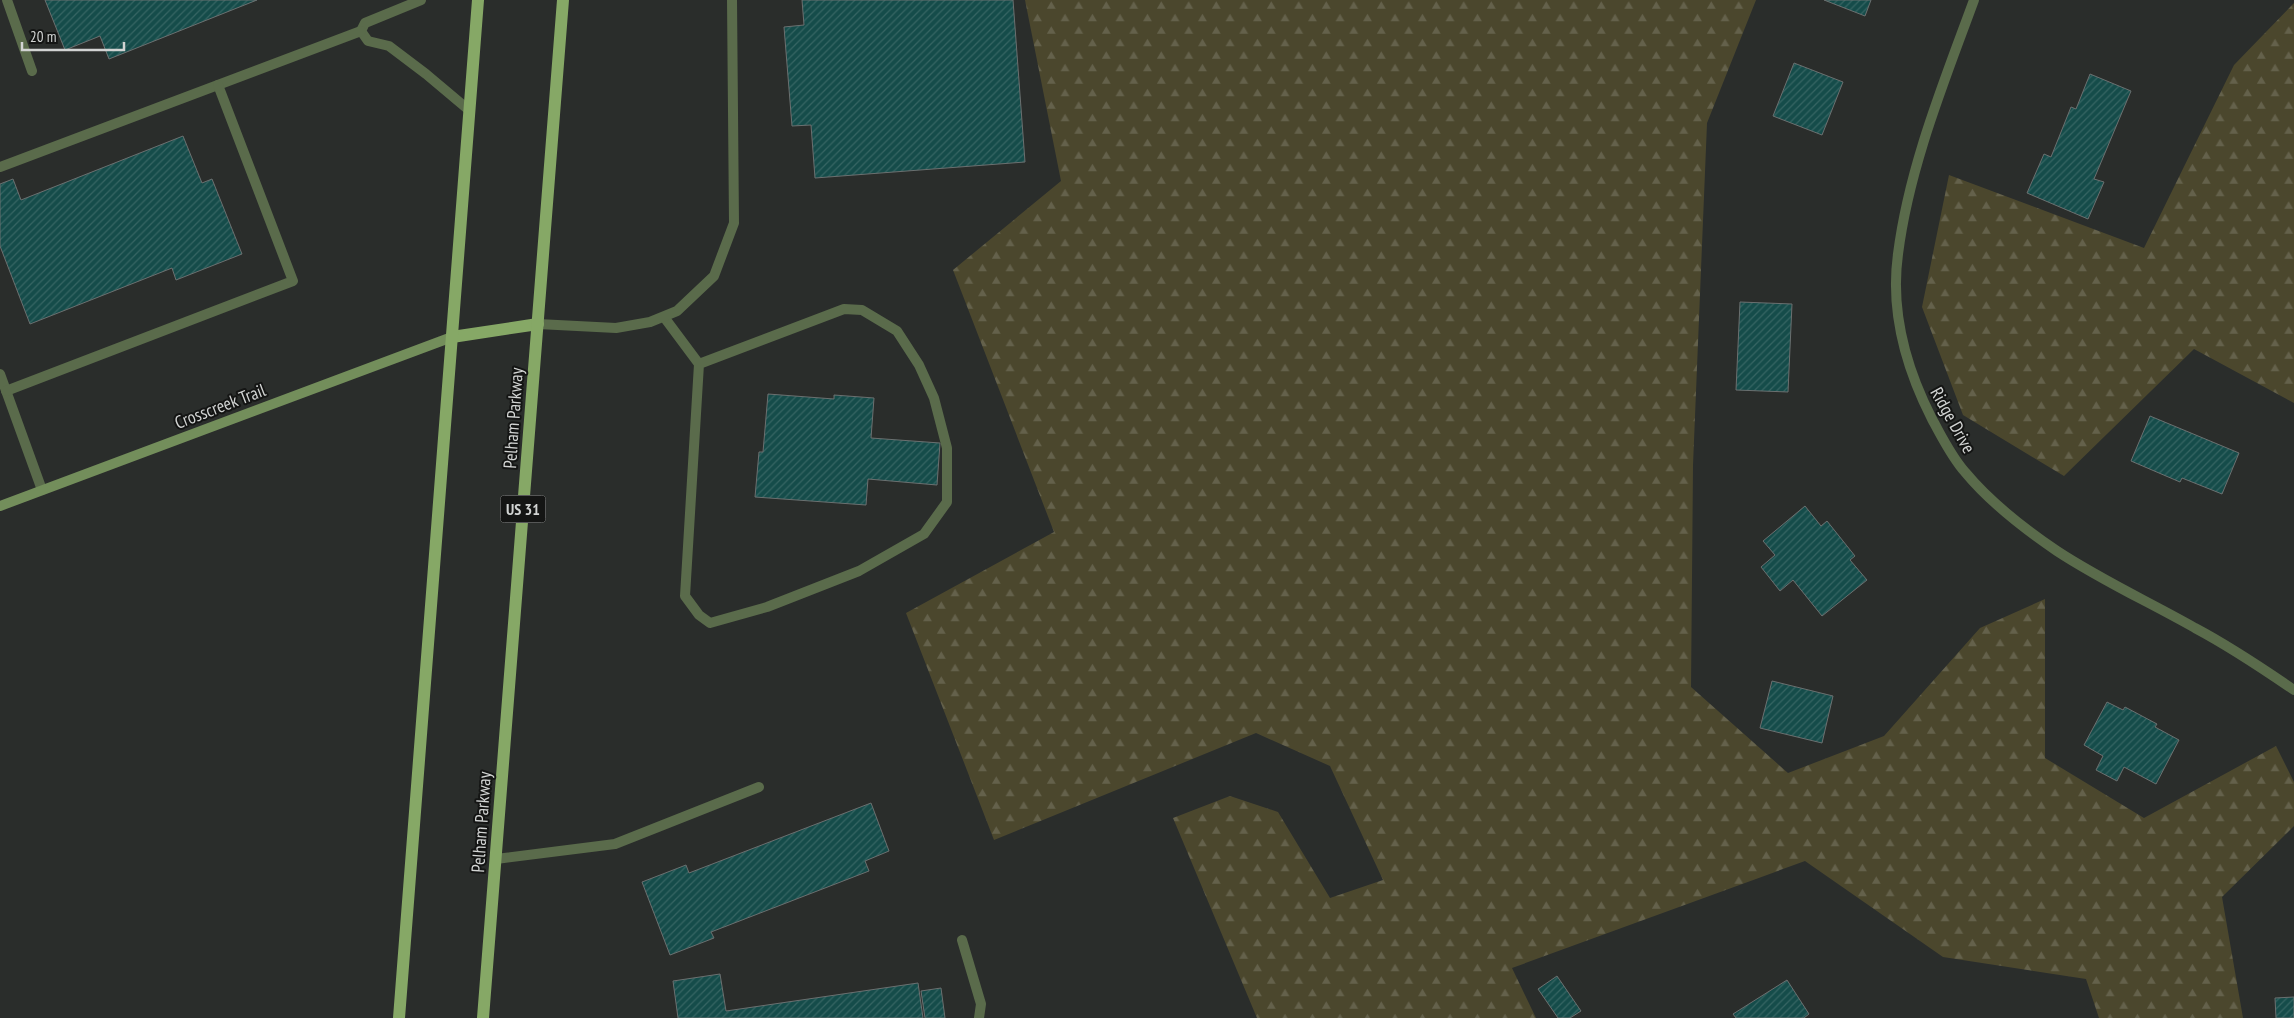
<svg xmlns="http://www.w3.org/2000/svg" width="2294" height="1018" font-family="'PT Sans Narrow',sans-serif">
	<defs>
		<pattern id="forest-firs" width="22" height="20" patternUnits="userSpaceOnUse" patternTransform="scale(1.25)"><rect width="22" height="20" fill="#4b472d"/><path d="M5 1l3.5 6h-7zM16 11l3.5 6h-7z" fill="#64614b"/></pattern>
		<pattern id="building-hatch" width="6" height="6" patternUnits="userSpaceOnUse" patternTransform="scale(1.25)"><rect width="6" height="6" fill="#154c4a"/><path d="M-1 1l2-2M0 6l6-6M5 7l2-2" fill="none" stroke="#366563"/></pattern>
	</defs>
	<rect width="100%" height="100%" fill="#2a2d2b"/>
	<g fill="url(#forest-firs)">
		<path d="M1025,0H1756L1707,123L1693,465L1691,687L1788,773L1884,736L1980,628L2045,599V758L2144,818L2276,746L2294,782V826L2222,897L2243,1018H2099L2086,979L1943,957L1805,861L1512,968L1536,1018H1257L1173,818L1230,796L1278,812L1330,898L1383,880L1330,766L1256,733L994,840L906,613L1054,532L953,270L1061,181Z"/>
		<path d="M2294,3V403L2194,349L2064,476L1963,415L1922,307L1949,175L2144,248L2234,65Z"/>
	</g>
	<g fill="url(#building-hatch)" stroke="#6b7070">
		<path d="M45,0H257L109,59L100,36L65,50Z"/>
		<path d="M802,0H1013L1025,162L815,178L811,125L792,126L784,27L804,25Z"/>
		<path d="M1824,0H1871L1865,16Z"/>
		<path d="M1794,63L1843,82L1822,135L1773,116Z"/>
		<path d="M2090,74L2131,91L2094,179L2104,182L2088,219L2027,193L2044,154L2051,157L2071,107L2076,109Z"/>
		<path d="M183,136L202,183L212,179L242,254L176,280L172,268L30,324L0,246V184L13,179L21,200Z"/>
		<path d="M1740,302L1792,304L1788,392L1736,390Z"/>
		<path d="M768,394L834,399V395L874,398L871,438L940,443L937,485L868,479L866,505L755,497L759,452H763Z"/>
		<path d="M2150,416L2239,453L2222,494L2182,478L2180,482L2131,461Z"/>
		<path d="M1805,506L1821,526L1827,521L1855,556L1850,560L1867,580L1822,616L1793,580L1780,591L1761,567L1775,555L1763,541Z"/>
		<path d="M1772,681L1833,696L1822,743L1760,728Z"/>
		<path d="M2107,702L2123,710L2125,707L2157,724L2155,727L2179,740L2156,784L2124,767L2117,781L2096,770L2103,756L2084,745Z"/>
		<path d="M871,803L889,851L865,861L869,871L711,932L714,938L670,955L642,882L686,865L689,873Z"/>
		<path d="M720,974L726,1011L918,983L923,1018H678L673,981Z"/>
		<path d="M1557,976L1581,1011L1570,1018H1558L1538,989Z"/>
		<path d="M1787,980L1809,1014L1804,1018H1736L1733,1014Z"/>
		<path d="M941,988L945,1018H925L921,991Z"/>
		<path d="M2294,997V1018H2276L2275,998Z"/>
	</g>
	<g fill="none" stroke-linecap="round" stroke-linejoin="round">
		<g stroke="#5a6b4b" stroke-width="10">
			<path d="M7,0L32,71"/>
			<path d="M421,0L365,23L361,31L368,41L389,46L426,74L470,111"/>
			<path d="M0,167L361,31"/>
			<path d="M664,317L699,364L685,596L699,615L710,623L767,607L859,571L924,534L947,502V448L934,398L919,365L897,331L862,310L844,309L699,364"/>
			<path d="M538,324L616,328L650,322L677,311L714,276L734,223L732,0"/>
			<path d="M0,374L42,490"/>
			<path d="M6,391L293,281L218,85"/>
			<path d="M496,859L615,844L759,787"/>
			<path d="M962,940L981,1004L979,1018"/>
		</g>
		<path stroke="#5a6b4b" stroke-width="10" d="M1974,0C1944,82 1909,167 1898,254C1890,312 1906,368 1932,419C1942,437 1951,456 1965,472C1989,501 2026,530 2057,551C2101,580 2149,602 2195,628C2229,646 2262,668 2294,690"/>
		<path stroke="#738e5b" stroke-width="10" d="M0,506L452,337"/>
		<g stroke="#86a866" stroke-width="12">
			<path d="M452,337L538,324"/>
			<path d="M399,1018L478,0"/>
			<path d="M483,1018L563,0"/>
		</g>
	</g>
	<g text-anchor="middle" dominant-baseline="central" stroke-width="4" stroke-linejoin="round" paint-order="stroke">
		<rect fill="#141514" stroke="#999b9a" stroke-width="1" x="500.5" y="495.5" width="45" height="27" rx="4"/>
		<g font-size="16" font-weight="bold" fill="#d2d4d3">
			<text x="523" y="509">US 31</text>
		</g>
		<g font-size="18" fill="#d2d4d3" stroke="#141514">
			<text transform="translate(220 406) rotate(-21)">Crosscreek Trail</text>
			<text transform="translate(513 418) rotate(-86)">Pelham Parkway</text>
			<text transform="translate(1953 420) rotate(61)">Ridge Drive</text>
			<text transform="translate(481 822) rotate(-86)">Pelham Parkway</text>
		</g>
	</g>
	<path d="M22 42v8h102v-8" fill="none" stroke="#d2d4d3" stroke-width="2.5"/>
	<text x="30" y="42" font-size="15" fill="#d2d4d3" stroke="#141514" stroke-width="4" paint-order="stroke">20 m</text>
</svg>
